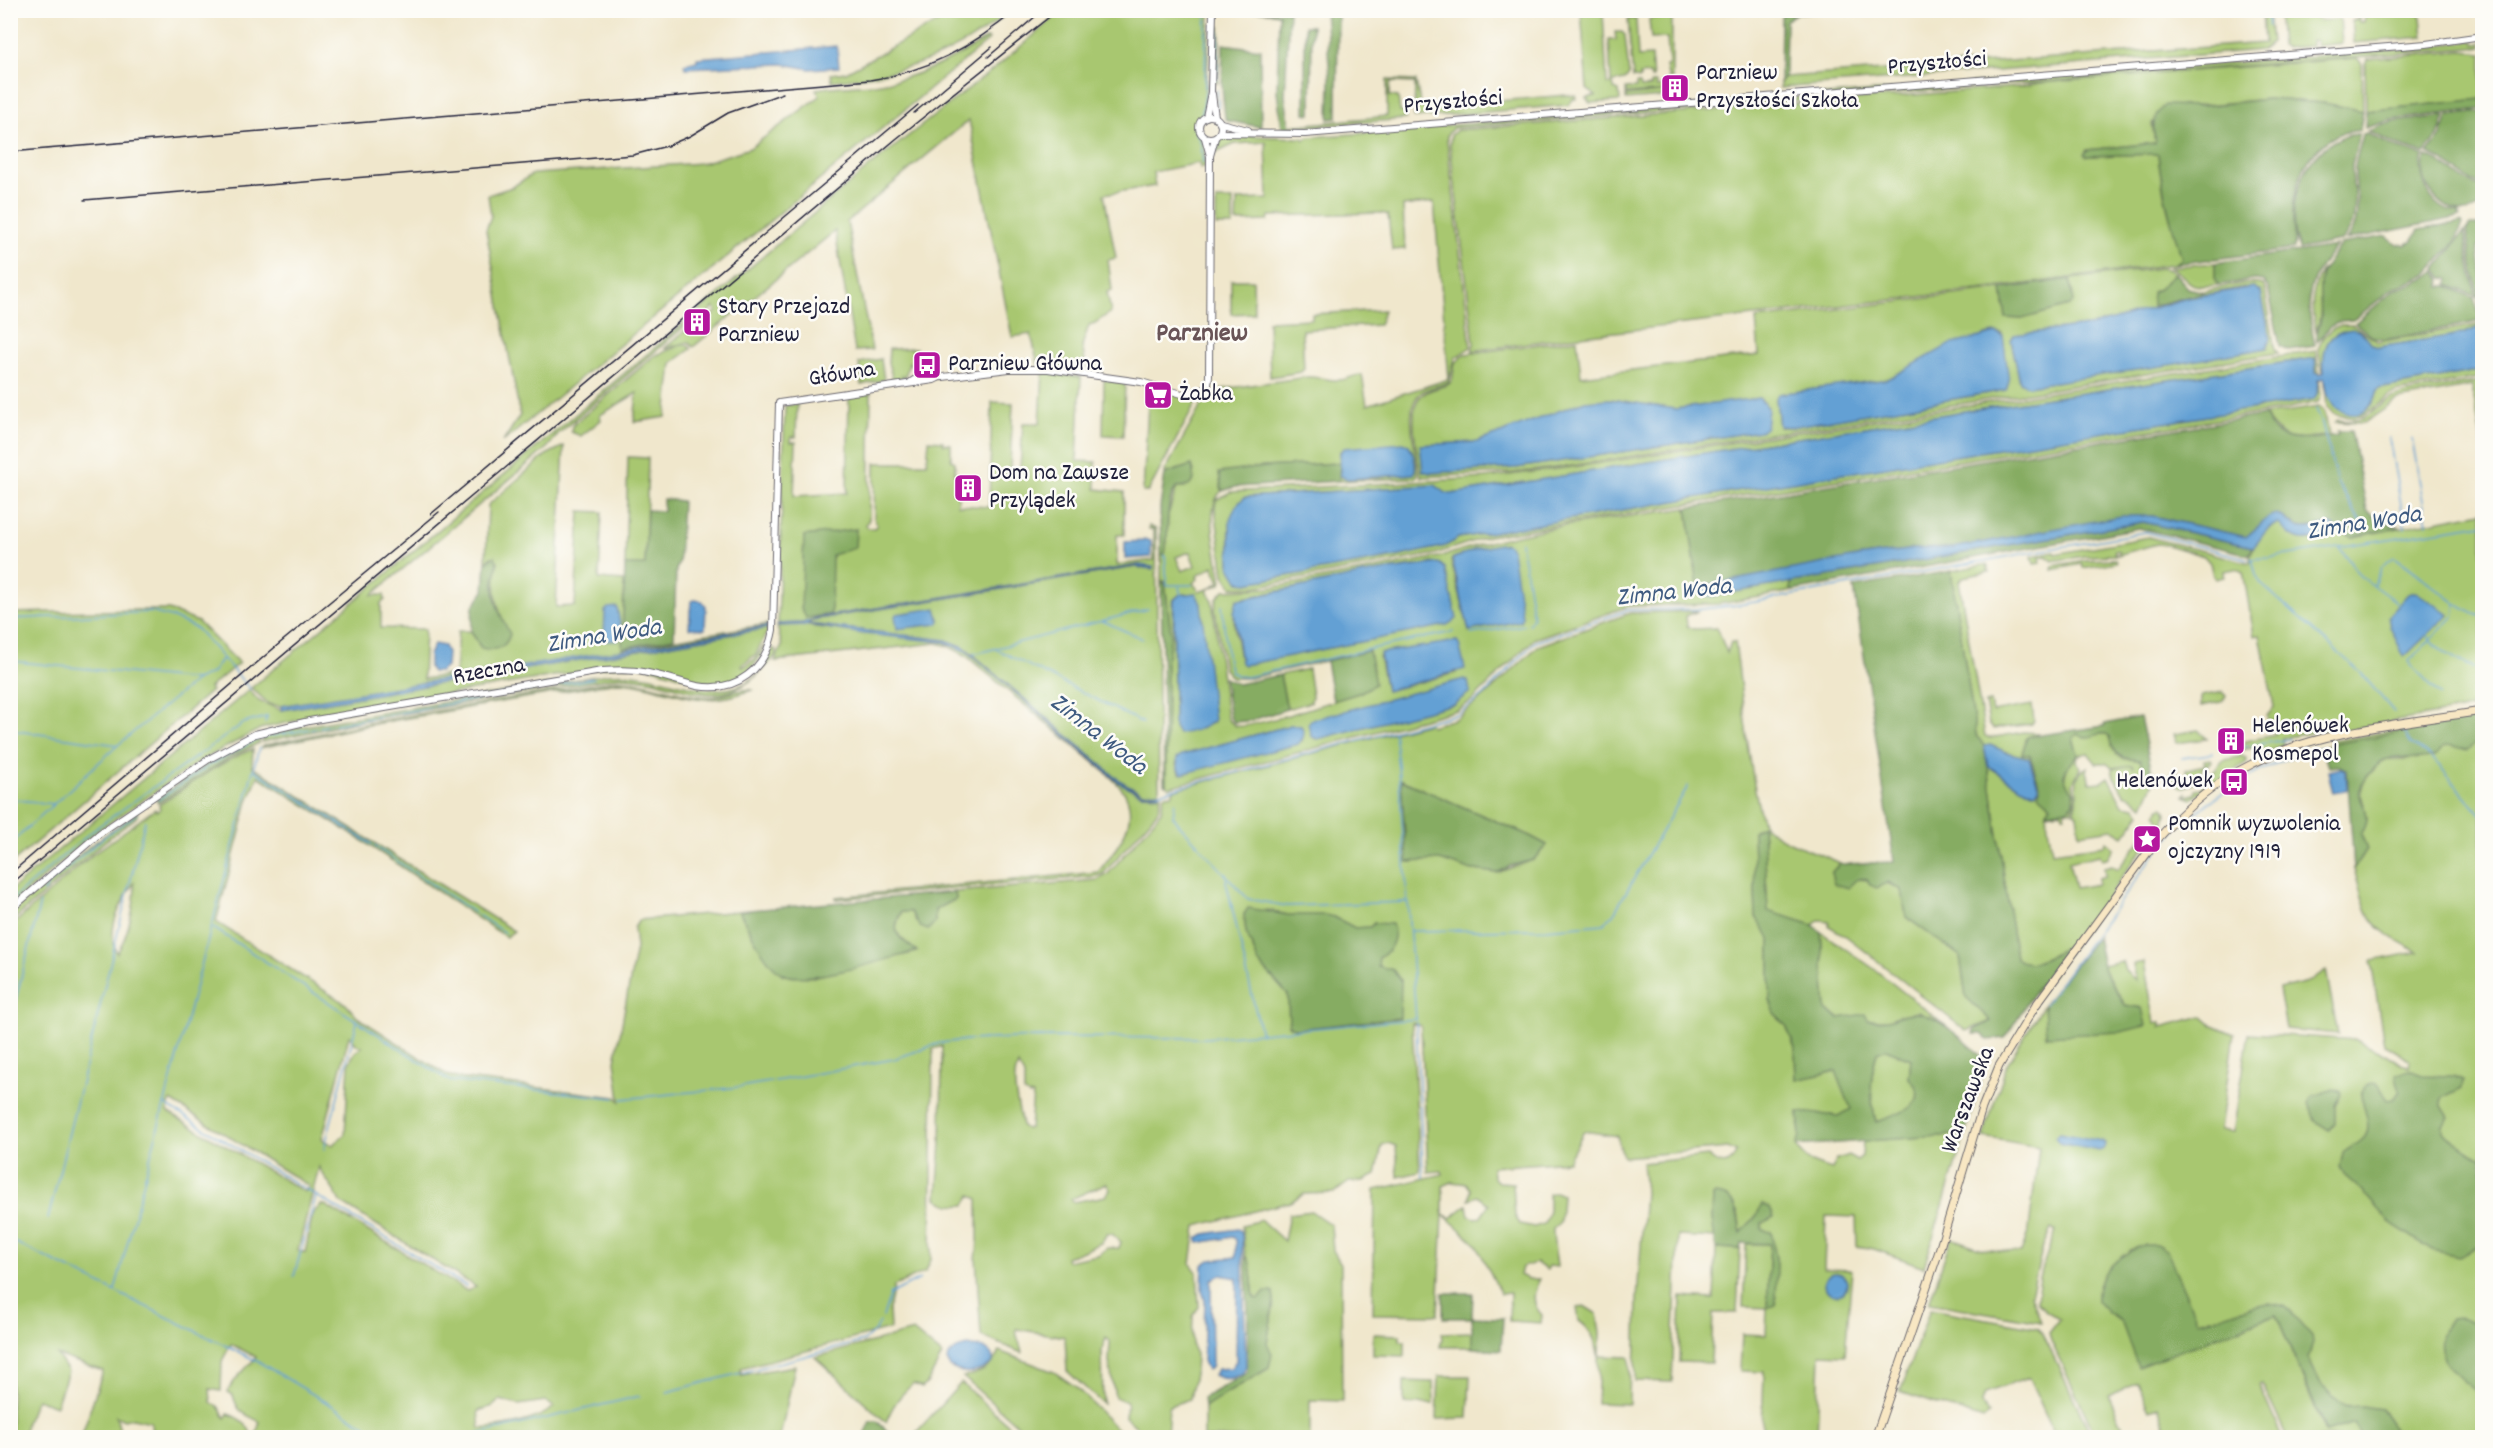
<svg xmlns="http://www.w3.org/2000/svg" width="2493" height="1448" font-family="Dekko,sans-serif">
	<rect width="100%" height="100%" fill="#fdfcf7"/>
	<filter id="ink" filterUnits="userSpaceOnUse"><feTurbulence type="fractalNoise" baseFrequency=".0167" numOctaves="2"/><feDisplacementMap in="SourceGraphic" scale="12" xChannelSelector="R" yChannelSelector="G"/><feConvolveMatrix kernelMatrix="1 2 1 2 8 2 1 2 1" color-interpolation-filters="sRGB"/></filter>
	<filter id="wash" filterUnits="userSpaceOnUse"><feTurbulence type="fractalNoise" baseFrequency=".008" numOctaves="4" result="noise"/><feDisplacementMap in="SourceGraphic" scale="24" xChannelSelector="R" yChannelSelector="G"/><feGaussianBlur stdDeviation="1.35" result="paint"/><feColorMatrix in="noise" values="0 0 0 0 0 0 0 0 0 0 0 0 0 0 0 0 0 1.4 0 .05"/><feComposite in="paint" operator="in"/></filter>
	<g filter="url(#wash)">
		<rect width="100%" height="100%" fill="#f0e7cc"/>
		<g fill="#a8c76f" stroke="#657455" stroke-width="1.5" fill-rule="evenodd">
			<path d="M954,10L1010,11C955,57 903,74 832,81L831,74L846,72L942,20Z"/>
			<path d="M1062,11H1210L1206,104L1204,114L1196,127L1205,145V167L1200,168L1199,163L1153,172L1155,186L1104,194L1116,258L1108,260L1112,290L1107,292L1111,312L1095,323L1089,325L1082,346L1087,370L1038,365L1031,334L1012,337L969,120L847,222L872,350L855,351L835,231L693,347L688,342L664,349L687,329H696L704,325L716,312V309L714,307L703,319L699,317L692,320L558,434L548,447L372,595H384L385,600L381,603V628L425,629L423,679L455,674L458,631H471L481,648L502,618C494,597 494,582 498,561L491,557L486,562L488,505L546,455L564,446L556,607L575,606L580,511L602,512L599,579L624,581L622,648L769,624V626L284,707L269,704L251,688L875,162L1000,64Z"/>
			<path d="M1581,11H1606L1603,13L1607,84H1611L1609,40H1616L1615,32H1622L1625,35L1629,75L1625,80L1613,82L1614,89L1619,91L1620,101L1590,103L1586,98L1596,96L1587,89Z"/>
			<path d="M1658,11H1672V91L1626,94V89L1636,88V84H1640L1641,88L1651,87V83H1656V87L1666,86V81H1669L1666,66L1669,65L1667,38L1651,39L1649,19L1658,17Z"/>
			<path d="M2262,11H2268L2271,43L2262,50L1780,88V82L1785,77L2264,43Z"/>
			<path d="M2278,11H2311C2315,24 2329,20 2340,19L2342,43L2316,46V41H2311V46L2285,48L2281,46Z"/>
			<path d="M2366,11L2376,14L2418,12L2421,17L2423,37L2354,43L2352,21L2359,18V22H2364Z"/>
			<path d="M1628,19H1636L1638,57L1651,56L1653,78H1651L1650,74L1640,75V79L1633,78Z"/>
			<path d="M1217,27H1220L1218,83L1214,81L1215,29Z"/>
			<path d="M987,38L989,40L503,442L520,415L486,230L491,216L488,195L512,187L533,174L702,163L750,148L820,96L816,89C837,85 859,86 881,83C919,77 955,59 987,38Z"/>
			<path d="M2474,41L2475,44L2482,43V47L1453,128L1447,135V140L1471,347L1455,358L1449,382C1441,386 1430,387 1422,392C1401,406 1418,453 1418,475L1415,478L1339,481L1340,474V476L1367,478L1414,474L1415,471L1412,450L1340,451V463L1264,467L1219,474L1222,491C1203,506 1218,559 1222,581L1221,584L1208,589V593L1212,599L1227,718C1230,721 1233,725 1237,726C1252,729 1339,698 1359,693L1374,684L1369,651L1250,678H1232L1224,669L1215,609L1217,598L1224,590L1269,588L1444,556C1520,528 1607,520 1687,508L1698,586H1703L1701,591L1712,596L1792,582L1790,588L1793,591L1719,604L1629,606L1534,639L1473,700L1457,710L1170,787L1166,785L1167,661L1171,635L1165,581H1161V556L1167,543L1168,515L1177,487H1185L1194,471L1192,465L1165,474V471L1207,395L1223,389L1307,377C1319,376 1326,380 1337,380C1347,381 1353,374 1362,375L1367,405L1449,379L1434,202L1403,206L1405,249L1392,250L1388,215L1382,213L1269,216L1268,221L1236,222L1237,200L1268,199L1266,142L1235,144L1216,153L1222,139L1231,137L1232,135L1303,138L1304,140L1309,137L1427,129L1429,127L2414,48ZM1505,543L1469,631L1451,561L1453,558L1476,549ZM1190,552L1195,566L1182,571L1176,557ZM1432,563L1344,645L1244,665L1240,660C1238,643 1228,613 1239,599L1374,572ZM1213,566L1220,582L1206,590L1199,591L1193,583L1198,579L1197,576ZM1196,593L1214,722L1195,730L1178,734L1174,727L1173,600L1179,595ZM1457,641L1456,673L1386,691L1379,656L1384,652L1387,654ZM1470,692L1454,704L1314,739ZM1291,725L1301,726L1303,729L1302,741L1182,774L1179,773L1176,764L1182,755Z"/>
			<path d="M2462,51L2482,53V99L2366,111L2365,64L2367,59Z"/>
			<path d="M2357,58L2362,64L2363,111L2324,103L2268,99L2194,106L2152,123L2155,143L2087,150V156L2158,154C2161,191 2171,224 2183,260L2174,264L1995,288L1572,337L1472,351L1474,344L1450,145L1451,135L1457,130L2018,87L2040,83Z"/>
			<path d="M1387,80L1416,81L1421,108L1566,95L1576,96V99H1573L1569,105L1414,118L1415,83L1390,82L1389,96L1398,97L1400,112H1405L1406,119L1290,128V126L1387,116Z"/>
			<path d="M1678,90V96L1626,100V96Z"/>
			<rect x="1216" y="200" width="17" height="26"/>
			<path d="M2215,263V273L2218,285C2181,289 2196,281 2170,267Z"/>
			<path d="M2160,268L2167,269L2175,273L2159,289L2152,292V306C2178,299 2239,278 2263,285L2265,289L2275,350L2278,353L1570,466L1512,473L1421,477C1419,459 1407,412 1419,398C1425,390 1440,388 1449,384L1452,381L1455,363L1465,354L1577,339L1581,376L1759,355L1756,319L2002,289L2006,318L2022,319L2069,306L2073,296L2070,279ZM2244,287L2261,349L2028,386L2020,382L2011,340L2014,335L2095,325L2187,298ZM1996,333L2002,334L2006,390L1791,427H1779L1776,398L1779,394L1888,379L1988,334ZM1759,398L1768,407L1766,428L1760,431L1516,468L1430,473L1423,471L1421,445L1477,442L1585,401L1610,399L1675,409Z"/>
			<path d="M2322,269C2317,291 2325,311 2316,331C2310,309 2311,290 2322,269Z"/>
			<path d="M1231,280H1253L1254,313L1231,314Z"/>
			<path d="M1384,310L1379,325L1302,330L1304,369L1301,372L1270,377L1268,321L1312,319V314Z"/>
			<path d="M2482,321V326L2462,334L2379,347C2369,346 2369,338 2361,333C2355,328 2350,330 2343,332C2320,337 2327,357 2323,373L2318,349L2323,337L2332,329L2341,325H2353L2378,342L2477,325Z"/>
			<path d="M681,345H687L691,349L672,363L666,417L634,422L637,393L600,415L601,420L581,436L571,432L572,426L654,356Z"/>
			<path d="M916,348L917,363L911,365L909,362L905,378L902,376V379L893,380L888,363L889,349Z"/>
			<path d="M2316,351L2319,374L2316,372L2314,358L1977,409L1451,494L1446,493L1435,485L1245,497C1223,516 1231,540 1230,567L1247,583L1400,556L1446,546L1458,538L1729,492L2314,399L2319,379L2321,396L2318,402L2279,410L1489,536L1435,554L1254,587H1232L1224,575L1215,508L1216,500L1230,492L1485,478L1581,466Z"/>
			<path d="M881,359L884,380L861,385L859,363Z"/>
			<path d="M2482,370V377L2395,392L2364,415L2353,418L2337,415L2327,407L2324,378L2327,395L2375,397L2378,389Z"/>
			<path d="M1043,372L1081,377L1077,461L1096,462V489L1124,492V535H1117V565L1154,560V530L1149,529V526L1156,529L1159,792L1142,793L1119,780L964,647L946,640L808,624L812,620L1135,567L1153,569L1139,565L816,618L803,623L778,624L785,406L797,404L796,437H791V442H796L794,496L847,493L849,397L871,393L869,519L866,525L868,528H874L877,525L874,518L875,463H927L929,440L943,441V444H951V460L955,462V477L959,479L958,505L989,507L992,402L1013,403L1010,468L1020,469L1023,423H1040ZM856,529L840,552L832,555L802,611L804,537Z"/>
			<path d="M1104,380L1125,383L1123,436L1103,435Z"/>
			<path d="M2482,381V444L2472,386L2398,400L2364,423L2335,422L2338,420C2372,426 2373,403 2400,395C2427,388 2455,385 2482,381Z"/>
			<path d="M1169,392L1198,399L1148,492H1143L1148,403L1168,406Z"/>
			<path d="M2319,407L2325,412L2329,436C2292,437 2289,449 2264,415Z"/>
			<path d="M628,457L648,458L645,566L625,565Z"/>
			<path d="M2482,512V706L2331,733L2330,729L2282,738L2283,745L2270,751L2253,748L2227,752L2222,746L2275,735L2273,720H2268L2267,716L2274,707L2260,635L2254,636L2243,571L2235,569L2223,571L2224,577L2216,579L2213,576L2210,563L2204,556L2167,545L2157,544L2118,555L2119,551L2115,550L2114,553L2117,555L2085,556L2052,561L2051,558H2048L2047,556L2040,557L2041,563L2034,564L2032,556L2054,552L2055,554L2148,537L2250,563C2249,550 2264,526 2279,524C2300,547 2305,541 2333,534L2337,531L2353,537Z"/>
			<path d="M2116,559L2117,562L2083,568L2082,564L2052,570L2053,566L2085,560Z"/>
			<path d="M1987,564L1989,572L1963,577L1959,581L1985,736L1990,738L2023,732L2040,733L2027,737L2022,753L2030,755C2039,769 2036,795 2051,805L2046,812L2072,806C2078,792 2066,790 2064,779L2068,765L2078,754L2073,739L2077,734L2087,737L2096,734H2107L2110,737L2116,754L2125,759L2140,760L2147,776L2153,777V784L2143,806L2131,796L2124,794L2114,777L2112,769L2131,765L2134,768L2132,765L2112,768L2106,763H2096L2088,753L2078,755L2077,761L2080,768L2073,783C2075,794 2079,800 2072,811L2066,810L2065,815H2063L2062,811L2046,813L2052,852L2105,845L2106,841L2114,848L2107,858L2102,859L2100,855L2069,862L2075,888L2098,884V878L2105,876L2104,867L2112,865L2118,869L2153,823L2157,827L2160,823L2159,817L2156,814L2160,808L2164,807L2167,813L2165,822L2130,866L2038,995L2034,992L2067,946C2053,954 2032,971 2016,958L1988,767L1984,746L1976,734L1951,571ZM1990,745L2006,752L2029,758L2039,788L2035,793L2019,786L1988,766Z"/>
			<path d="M137,610H169L198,622L239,663L209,688L211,691L11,864V613Z"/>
			<path d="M1698,611L1686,616L1687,626L1694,629L1717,628L1727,653L1731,642H1735C1739,668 1754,817 1766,827C1783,843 1818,852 1840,863L1831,873C1839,875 1848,879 1855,879C1873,880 1886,881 1902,890L1906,917L1960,956L1966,997L1991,1021L1966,1031L1846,936L1829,926V921L1820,920L1813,925L1768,912L1763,826L1753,831L1756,917L1770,937V999L1779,1020L1786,1025L1795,1048L1796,1080L1836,1071L1852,1110L1839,1116L1798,1112L1800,1136L1796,1146C1806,1162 1814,1164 1832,1169L1837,1159L1848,1155L1857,1160L1862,1156L1863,1141L1954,1135L1964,1137L1924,1267L1874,1249L1857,1246L1856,1217L1826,1216L1824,1269L1852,1270L1845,1355L1820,1354L1817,1437H1790L1787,1430L1762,1429L1764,1372L1740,1371L1742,1334L1766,1335L1767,1308L1743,1307L1746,1244H1770L1767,1307L1777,1264L1771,1232L1761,1230L1762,1204L1757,1215L1741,1233L1738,1212L1713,1196L1712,1219L1716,1238L1678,1236L1672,1382L1635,1381L1637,1298L1645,1192L1642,1163L1708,1156C1719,1166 1731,1168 1736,1152L1728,1148L1623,1157L1617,1136L1584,1131L1568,1161L1492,1167L1493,1177L1498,1182L1513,1183L1515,1216L1520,1224L1534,1227L1544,1224L1549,1211V1194L1556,1192L1562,1195L1560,1223L1553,1229C1553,1243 1556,1254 1557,1267L1549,1266L1547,1270L1536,1263L1522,1267L1520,1275L1528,1279H1540C1533,1292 1531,1304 1542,1315L1541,1323L1509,1321L1510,1293L1501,1294L1476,1244L1443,1214L1438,1315L1373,1314L1375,1190L1443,1174L1442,1171L1428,1172L1421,1026L1412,1023L1420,1172L1398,1177L1396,1146L1388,1143L1382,1145L1376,1175L1363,1181L1349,1182L1334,1193L1304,1194L1290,1202L1196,1226L1191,1264L1197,1272L1199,1307L1193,1315L1192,1346L1196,1354L1195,1374L1190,1399L1169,1406L1167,1437H1144L1140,1430L1125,1417L1127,1402L1115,1397L1109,1362L1110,1341L1106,1338L1102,1350L1103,1404L1067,1371L1065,1337L1016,1329C1016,1337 1021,1344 1022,1353L981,1336L976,1258L978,1244V1199L971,1195L965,1205C954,1206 946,1206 937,1198L941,1142L942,1046L933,1049L931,1260L925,1272L894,1286L889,1309L890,1329L741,1368V1375L795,1366L780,1437L275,1438L274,1434L257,1437L255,1436L260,1422C244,1413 238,1414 233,1395L228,1392C234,1377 247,1369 256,1357L231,1344L222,1361L221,1391L210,1389L211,1403L218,1406L225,1418L228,1414C240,1418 249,1425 252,1437H152L151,1422L133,1418L124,1420L116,1416L120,1431L117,1437H81L103,1371L57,1355L68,1371L56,1406L37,1399L26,1422L24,1437L11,1438L10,927L92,855L155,809L157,811L160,809L159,805C189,785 219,762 253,749L252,766L514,931L506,937L352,834L258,776L248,801L216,922L346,1004L357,1017L447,1075L457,1078L616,1097L620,1101L615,1061L636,948L634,928L639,920L739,911L752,935L783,975L813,977L916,952C903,937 888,936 902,912H911L917,923L935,922V910L956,899L955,892L1097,880L1107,875L1156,818L1161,811L1164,795L1173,794V790L1429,723L1430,726L1455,719L1486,695L1538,646L1630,613ZM1401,780L1530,836L1547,845L1533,860L1497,873L1467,869L1440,860L1408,862ZM134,883C137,900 127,938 117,953C105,930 121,903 134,883ZM1268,910L1288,915L1334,917L1355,928L1370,927L1374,923L1378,966L1393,970L1399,1017L1297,1029L1289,1026L1288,995L1259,963L1246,932L1244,914ZM349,1036L357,1045L362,1047L355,1052L349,1063L345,1134L332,1145L322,1139ZM1018,1065L1024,1076V1092L1029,1096L1033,1095L1030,1128L1026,1129L1022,1126C1019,1107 1010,1083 1018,1065ZM170,1102L171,1101L309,1186L305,1192L167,1112ZM319,1167C326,1181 334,1189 340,1202L476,1287L467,1291L325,1205H321L313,1213L305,1253L298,1250ZM1452,1182L1467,1184L1471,1190L1469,1199L1477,1196L1489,1204L1480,1217L1476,1218L1469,1216L1467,1205L1450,1218L1443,1214V1186ZM1107,1183L1110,1190L1106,1196L1073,1202L1071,1199ZM1107,1234H1112L1121,1242L1119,1248H1107L1098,1255L1067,1261L1066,1257C1079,1254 1089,1248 1101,1243ZM500,1400L519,1405L545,1401L554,1407C536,1422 503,1427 480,1429L478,1411L493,1406Z"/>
			<path d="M791,624L945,642L966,651L980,662L1118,782L1141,794L1161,795L1159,807L1156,813L1104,873L1098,876L836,899V897L1098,872C1116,850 1143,818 1122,789C1117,783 1110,777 1105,772L965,655L948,646L937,643L775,661L782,646L777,626Z"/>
			<path d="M769,628L756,654L742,665L743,667L755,659L764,646C764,653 757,662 751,668C718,698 684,674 648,667C634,664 616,667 601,668L303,719L260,729L202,760L95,833L11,906V890L249,690L259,701L281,710Z"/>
			<path d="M772,649H775L776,655C718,728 686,676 618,677L365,720L262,742L264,735L276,731L608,674C621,673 633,673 646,676C692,685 748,712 772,649Z"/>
			<path d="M1308,669L1312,696L1311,702L1287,709L1280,675Z"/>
			<path d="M617,680C649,680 679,697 711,697C724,697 742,687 752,690C737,695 722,700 705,699C675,697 647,682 617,682L379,723L260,748L266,745L379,721Z"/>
			<path d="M2222,692L2226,696L2222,702L2201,706V696Z"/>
			<path d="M1990,702L1992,712L2032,705L2034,720L2032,724L1993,729L1989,724L1985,703Z"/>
			<path d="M2401,729L2403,732L2333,744L2332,741Z"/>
			<path d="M2198,730L2207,739L2177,743L2174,734Z"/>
			<path d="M260,736L259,743L230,757L158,803L156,799L209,763Z"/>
			<path d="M2482,738V1437H2399L2381,1409L2342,1406L2322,1386L2308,1358L2311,1349L2286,1307L2197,1320L2167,1252L2158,1245L2132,1249L2105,1273L2108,1313L2121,1321L2128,1338L2239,1329L2276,1314L2325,1432L2354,1423L2362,1437H2287L2262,1384L2259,1385L2282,1437H2169L2158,1407L2150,1410L2137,1382L2109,1396L2127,1437H2096L2051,1341L2049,1333L2060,1319L2046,1311L2037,1302C2038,1276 2046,1253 2056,1231L2051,1229L2043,1246L2031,1295L2041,1322L1929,1303L1951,1238L1982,1249L2021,1253L2029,1229L2039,1147L1983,1137L2007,1064L2044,1004L2047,1036L2142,1008L2125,1005L2104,971L2102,965L2122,961L2125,971L2136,980L2133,964L2144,962L2155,1023L2161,1022V1027L2202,1016L2211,1024L2234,1034L2220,1130L2233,1132L2249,1033L2356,1040L2409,1067L2410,1060L2384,1044L2371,961L2418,952C2405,945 2379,932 2371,919C2362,905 2359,885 2354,869L2367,849L2361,834C2379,810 2348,800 2369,775C2373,770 2378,765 2383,762C2391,758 2396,759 2405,759C2420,758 2434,747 2449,746C2466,745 2466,753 2482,738Z"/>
			<path d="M2241,756L2246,758L2247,762L2192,799L2184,796L2186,792V796L2195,794L2196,790L2202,788L2222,761Z"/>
			<path d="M2210,759L2211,761L2197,776L2198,778L2193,784L2181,788L2173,782L2171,774L2174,773V770L2176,769L2179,780H2187L2186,769L2205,765L2204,760Z"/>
			<path d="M2088,767L2087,771L2090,783L2101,782L2108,777L2123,805L2135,807L2141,813L2124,836L2112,829L2080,834L2077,815L2074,812C2084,794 2066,778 2088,767Z"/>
			<path d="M137,812L138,816L104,842L11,922L10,914L86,849Z"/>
			<path d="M1821,932L1873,968L1950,1029L1918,1012L1899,1015L1889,1020H1868L1865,1015L1839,1018L1826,1010Z"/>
			<path d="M2326,970L2338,1034L2286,1029L2279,989L2308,982Z"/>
			<path d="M1886,1049L1911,1059L1909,1078C1935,1104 1897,1115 1876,1122C1870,1094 1869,1081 1877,1053Z"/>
			<path d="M1311,1211L1331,1225L1333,1250L1341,1264L1342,1401L1310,1400V1437L1204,1438V1407L1269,1368L1267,1343L1274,1302L1273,1293H1265L1259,1299L1254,1298L1250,1264L1245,1255L1242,1225L1261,1220L1284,1241L1289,1214Z"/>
			<path d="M1716,1248L1740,1249L1737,1313H1713L1711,1363L1679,1362L1681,1297L1714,1299Z"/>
			<path d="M1584,1306L1597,1314L1600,1333L1599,1356L1630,1357L1629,1404L1597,1403C1598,1375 1605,1338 1579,1321L1577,1308Z"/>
			<path d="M1930,1309L2038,1328L2043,1334L2092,1437H2056L2029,1378L1985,1393L1982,1402L1988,1415L1983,1419L1900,1392Z"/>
			<path d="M913,1331L942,1355L928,1382L922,1388L913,1384C899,1396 893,1405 886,1422L815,1357Z"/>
			<path d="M1472,1332V1347H1440L1442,1338L1441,1333Z"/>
			<path d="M1373,1334L1400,1335V1341H1405V1356L1373,1355Z"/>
			<path d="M999,1351L1054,1372L1076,1387L1119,1431V1435L1114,1438L1031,1437L963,1377C981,1373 992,1369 999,1351Z"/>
			<path d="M1439,1376H1470L1468,1418L1437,1419Z"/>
			<path d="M1404,1381L1433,1382L1434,1404H1404Z"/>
			<path d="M961,1383L1010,1426L1012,1437H912Z"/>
		</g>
		<g fill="#86ac62" stroke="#54674e" stroke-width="1.5" fill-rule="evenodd">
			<path d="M1797,10L1832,11L1797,13L1786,21L1785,77L1780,82L1781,17L1782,15Z"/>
			<path d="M1223,11H1289L1285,96L1290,128H1282L1277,92L1279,14L1258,11L1223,13Z"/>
			<path d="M1325,11H1338L1337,118L1329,119L1330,78Z"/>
			<path d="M1305,26H1312L1311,114L1305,113Z"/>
			<path d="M1223,44L1260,49L1261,127L1228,121L1225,118L1222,87Z"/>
			<path d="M2268,99L2324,103L2363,111L2360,130C2353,132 2344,132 2337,135C2308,150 2294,180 2293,212C2292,224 2296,238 2294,249L2174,264L2182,259C2171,224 2162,191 2158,154L2086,156L2084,154L2087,150L2155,143C2153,126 2151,117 2165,105L2202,106Z"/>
			<path d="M2482,99V109L2391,120L2365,128L2366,111Z"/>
			<path d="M2480,112L2482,113V185L2471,181L2443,161L2427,153L2440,138L2448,116Z"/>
			<path d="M2445,116L2438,136L2424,153L2397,145L2368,131L2392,122Z"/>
			<path d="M2366,133L2395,147L2423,155C2418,172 2426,197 2441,207C2446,211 2453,212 2459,213L2460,217L2346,240C2365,219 2354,192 2355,167C2356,156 2361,145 2363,134Z"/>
			<path d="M2359,134C2359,144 2353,155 2352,166C2352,194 2363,219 2341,241L2299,249C2281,205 2308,136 2359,134Z"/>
			<path d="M2426,156C2447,162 2461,183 2482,187V205C2477,209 2471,212 2464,212C2439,212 2415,180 2426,156Z"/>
			<path d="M2461,222L2463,224L2455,242L2426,275L2394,288L2353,320L2342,321L2329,327L2317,342C2315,329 2322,325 2321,314C2319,275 2317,276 2341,244L2387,236L2397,244L2405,245L2412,241L2419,230Z"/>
			<path d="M2471,225H2482V242L2478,248L2482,275V317L2466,231Z"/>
			<path d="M2464,232L2476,296L2448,285L2449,279L2443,278L2436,269Z"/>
			<path d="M2336,246C2304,283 2306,300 2315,346L2288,350L2280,346L2268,288L2263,281L2255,280L2218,285L2215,278V263Z"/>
			<path d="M2435,271L2441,279V286H2447L2474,298L2480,317L2476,322L2384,340L2374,338L2355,323L2395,290L2424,279Z"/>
			<path d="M2175,273L2188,288L2205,292L2152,306V292L2159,289Z"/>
			<path d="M2070,279L2073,302L2069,306L2022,319L2006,318L2002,289Z"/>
			<path d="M2264,415C2267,420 2271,427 2275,431C2291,446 2319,437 2338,435L2337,431H2351L2367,510L2377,519L2400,527L2353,537L2337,531L2334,525L2304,528L2297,527L2286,519L2272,515L2246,537L2152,516L2100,521L1953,548L1914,549L1857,557L1815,567L1698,586L1687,508Z"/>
			<path d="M1340,463L1339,481L1235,487L1222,491L1219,473L1264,467Z"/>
			<path d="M1192,465L1194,480L1189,486L1177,487C1163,505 1170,533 1165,554L1161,556L1160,507L1165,474Z"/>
			<path d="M663,499L682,501L679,562L676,570L674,638L622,648L625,565H645L647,510L663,511Z"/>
			<path d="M2143,522L2253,547L2249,555L2139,528L1793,591L1790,588L1792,582Z"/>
			<path d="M856,529L855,548L832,555L831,614L806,618L801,608L804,536Z"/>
			<path d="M495,556C500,565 494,575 494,584C493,602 502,618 510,634C506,649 494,651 481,648L471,631L473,607L484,591L486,562Z"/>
			<path d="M1951,571L1976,734L1984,746L1988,767L2016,958C2032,971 2055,954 2069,945L2034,992L2005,1038L1988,1040L1982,1034H1973L1974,1030L1991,1021L1966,997L1960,956L1906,917L1902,890L1888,882L1877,888L1870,885L1867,879C1858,877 1854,881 1848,888L1834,884L1831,873L1840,863L1843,864L1894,862L1854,587Z"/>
			<path d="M1161,581L1165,584L1171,635L1167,661L1166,785L1164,784Z"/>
			<path d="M1369,651L1375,684L1359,693L1333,701L1326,661Z"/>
			<path d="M1280,675L1287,709L1249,721L1234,722L1230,717L1224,678L1238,684Z"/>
			<path d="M2140,717L2153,777L2145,774L2140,760C2100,758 2118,737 2106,734C2098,732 2093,738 2086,737C2083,737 2080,735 2077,734L2073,739L2078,754C2068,772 2055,770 2073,791L2074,802L2069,809L2046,812L2051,805L2038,794L2040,788L2030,755L2022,754L2027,737L2104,726V724Z"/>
			<path d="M2482,718V738L2468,750C2460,749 2452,744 2445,747C2441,748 2439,754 2435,756C2431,757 2425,758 2421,758C2413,760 2405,757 2397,757C2382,757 2364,776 2360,790C2357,802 2376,814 2361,834L2367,849L2354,869L2347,769L2339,766L2328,767L2322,748L2333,744Z"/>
			<path d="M1401,780L1530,836L1547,845L1533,860L1510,866L1497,873L1467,869L1440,860L1407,862Z"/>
			<path d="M1763,825L1768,911L1813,925L1821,932L1826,1010L1839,1018L1865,1014L1868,1020C1874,1020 1881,1021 1887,1020C1896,1018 1904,1013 1914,1013C1934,1012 1974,1047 1986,1062L1964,1137L1954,1135L1796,1146L1800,1136L1798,1112L1839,1116L1851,1109L1836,1071L1796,1080L1795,1048L1786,1025L1774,1013L1770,999V938L1756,917L1753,831ZM1886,1049L1911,1059L1909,1078C1935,1104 1897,1115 1876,1122C1870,1098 1869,1077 1877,1053Z"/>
			<path d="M955,892L956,899L935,910V922L928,930L920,927L911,912H901C889,935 901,939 917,951C890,958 803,987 781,973C764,962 749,928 739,911Z"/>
			<path d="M1248,908L1288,915H1325L1334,917L1355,928L1370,927L1374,923L1392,924C1398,938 1391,951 1379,958L1378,966L1393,970L1401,981L1400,1018L1297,1029L1289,1026L1288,995L1259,963L1246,932L1244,914Z"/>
			<path d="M2097,937L2104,971L2125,1005L2142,1008L2146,1026L2120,1032L2046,1036L2044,1004Z"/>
			<path d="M2409,1070L2422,1075L2453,1076L2463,1080L2462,1088L2442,1098V1106L2449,1117C2446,1122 2441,1124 2443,1130C2444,1135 2476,1156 2482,1158V1245L2459,1256L2432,1250L2389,1222L2362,1191L2344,1175L2340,1167L2343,1153C2349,1148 2357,1145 2363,1139C2374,1129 2363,1107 2361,1096C2362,1087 2369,1081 2378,1084L2388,1100L2394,1099L2400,1091L2396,1077L2397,1073Z"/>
			<path d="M2334,1089L2340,1091L2341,1094L2335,1105V1124L2329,1130L2315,1121L2309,1103L2312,1096Z"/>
			<path d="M1715,1194C1738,1195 1737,1214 1741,1233L1757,1215L1762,1204L1770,1208L1774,1217L1762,1223V1230L1771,1232L1777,1264L1776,1305L1767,1308L1770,1244L1741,1243L1740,1249L1716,1248L1712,1219L1713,1196Z"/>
			<path d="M2143,1245H2158L2167,1251L2197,1320H2207L2242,1309L2267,1303L2277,1304L2286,1307L2312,1336L2313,1342L2308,1358L2322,1386L2345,1407L2362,1406L2381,1409L2399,1437H2362L2354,1423L2326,1432L2276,1314L2138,1367L2121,1321L2108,1313L2097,1301C2097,1297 2097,1291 2098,1287C2102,1268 2127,1251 2143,1245Z"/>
			<path d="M1245,1255L1250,1264L1254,1298L1259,1299L1265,1292H1273L1274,1302L1267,1343L1272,1354L1269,1368L1204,1407L1203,1398L1247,1373L1248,1314Z"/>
			<path d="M1443,1293H1473L1472,1317L1503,1318L1501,1350L1472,1348V1318H1443Z"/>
			<path d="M2460,1317L2472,1322L2476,1330L2477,1341L2482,1349V1396C2456,1375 2424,1355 2450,1318Z"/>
			<path d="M870,1421H877L893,1437H864Z"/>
		</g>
		<g fill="#63a0d4" stroke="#426188" stroke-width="1.5">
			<path d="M837,46L839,67L810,69L783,64L685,68L684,64L697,61V58Z"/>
			<path d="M2253,287L2261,292L2270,337L2267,348L2176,364L2028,386L2020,382L2011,340L2014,335L2095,325L2187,298Z"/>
			<path d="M2482,326V370L2378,389C2375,394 2374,401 2370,406C2358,422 2334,413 2328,396C2326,390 2327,384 2324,378L2318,380L2317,394L2314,399L1729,492L1458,538L1446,546L1400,556L1247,583L1239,582L1230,567V519L1236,506L1245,497L1435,485L1446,493L1451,494L1977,409L2315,358L2316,372L2319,374L2324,372C2322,353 2325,334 2347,330C2351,329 2357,329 2361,332C2369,337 2368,346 2379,347L2462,334Z"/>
			<path d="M1996,333L2003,336L2009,381L2006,390L1791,427L1779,426L1776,398L1778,394L1888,379L1949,345Z"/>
			<path d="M1759,398L1768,408L1766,428L1760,431L1516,468L1430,473L1423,471L1420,445L1477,442L1585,401L1610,399L1675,409Z"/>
			<path d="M1403,443L1409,445C1414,453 1417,466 1414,474L1348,479L1340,476V452L1344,448Z"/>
			<path d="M2276,514C2285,516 2289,524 2297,527C2309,531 2320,525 2332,524L2337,531L2334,534C2306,541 2299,547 2279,524C2264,526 2263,539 2253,547L2143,522L1712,596H1705L1701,591L1703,586L1857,557L1914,549L1953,548L2122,516H2152L2246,537L2269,517Z"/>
			<path d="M1144,539L1151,541V557L1125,559V542L1143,541Z"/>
			<path d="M1500,544H1508L1512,551L1522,616L1520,621L1469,631L1452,559L1476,549Z"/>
			<path d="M1439,563L1445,568L1457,619L1447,625L1244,665L1241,663L1234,612L1237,600L1374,572Z"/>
			<path d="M1139,565L1153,567V569L1135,567L812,620L808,624L946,640L964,647L1119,780L1142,793L1159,792V794H1141L1118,782L980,662L966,651L945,642L864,634L808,625L777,626L778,624L803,623L816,618Z"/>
			<path d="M2416,592L2449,614L2404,657L2390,626L2388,616L2408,594Z"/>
			<path d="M1196,593L1201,604L1214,720C1207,728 1189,733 1178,734L1174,727V600L1179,595Z"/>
			<path d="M695,600L702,601L706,606L705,629L689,628L691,601Z"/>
			<path d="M617,607L621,630L618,640L606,641L604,638L605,611L608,608Z"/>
			<path d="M936,608L940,622L938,624L897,629L895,616L897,614Z"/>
			<path d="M769,626V628L281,710V706Z"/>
			<path d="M1457,641L1459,644L1465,669L1386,691L1380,653Z"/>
			<path d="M434,644L444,646L447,653L446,667L440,672H432L429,668V655Z"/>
			<path d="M1464,679L1468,681L1470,692L1454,704L1318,739L1312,737L1308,724L1311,720Z"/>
			<path d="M1291,725L1301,726L1304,733L1303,738L1298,744L1182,774L1178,769L1177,758L1182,755Z"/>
			<path d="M1990,745L2006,752L2029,758L2039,788L2035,793L2019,786L1988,766L1984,746Z"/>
			<path d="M2342,768L2346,770L2347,789L2345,791L2333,793L2328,771Z"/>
			<path d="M2059,1133L2102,1141L2105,1143L2104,1149L2099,1151L2059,1143L2055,1137Z"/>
			<path d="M1238,1229L1241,1231L1242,1235L1246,1366L1243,1373C1233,1379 1225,1381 1214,1375L1217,1369L1231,1368L1236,1361L1237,1278L1220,1275L1211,1280L1212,1365L1210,1369L1207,1370L1203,1361L1205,1301L1202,1290L1203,1265L1210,1260L1236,1257V1240L1233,1237L1199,1243L1197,1238L1204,1234Z"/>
			<circle cx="1836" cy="1284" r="11"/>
			<path d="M969,1346C980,1346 994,1349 993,1362C981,1373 964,1376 950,1367L947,1360C950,1350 960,1347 969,1346Z"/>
		</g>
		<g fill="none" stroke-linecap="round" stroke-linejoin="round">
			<g stroke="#63a0d4" stroke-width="1.5">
				<path d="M2267,10L2268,26"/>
				<path d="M1218,20V10"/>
				<path d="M1217,80L1218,30"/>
				<path d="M1217,90L1218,108"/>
				<path d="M1203,163L1201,144L1194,127L1202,113L1205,96L1206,10"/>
				<path d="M2316,409L2321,419L2337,482L2363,526"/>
				<path d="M2389,438L2405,528"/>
				<path d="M2412,439L2427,524"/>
				<path d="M1521,542L1533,617L1529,624"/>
				<path d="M2340,548L2360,576L2399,604"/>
				<path d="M1165,555L1167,585H1192"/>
				<path d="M2251,559L2269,558L2482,524"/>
				<path d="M2252,559L2256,575L2261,584L2360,672L2394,712"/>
				<path d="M2374,584L2382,566L2394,557C2418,570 2460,614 2482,616"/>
				<path d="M1179,587L1181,595"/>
				<path d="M1222,605L1228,663L1231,672L1238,676L1246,677C1315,662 1383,645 1453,632"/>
				<path d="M10,619L151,612L174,618L197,629L250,689"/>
				<path d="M1103,621L1143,639"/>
				<path d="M1471,634L1524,625"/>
				<path d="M2427,634C2439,653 2461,663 2482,670"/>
				<path d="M996,649L1143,723"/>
				<path d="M974,654L1148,609"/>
				<path d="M10,661L196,680L212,673L222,658"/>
				<path d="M2440,695L2413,668L2409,661L2454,616L2456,604"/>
				<path d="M265,723L267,716"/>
				<path d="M2403,729L2410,743L2431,756L2482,816"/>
				<path d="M10,730L118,745"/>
				<path d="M1394,732L1398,766L1416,1019L1423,1177"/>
				<path d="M2226,750L2289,739"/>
				<path d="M2210,753H2213"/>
				<path d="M2197,756L2209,754"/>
				<path d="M2182,758L2195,756"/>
				<path d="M254,770L370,843L505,933"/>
				<path d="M1158,793L1457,714L1483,696L1535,642L1628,610L1702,609L1738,605L2145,532L2248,559"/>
				<path d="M10,799L54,804"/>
				<path d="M158,800L210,765L259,738L594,678"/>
				<path d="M1175,802L1173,816L1178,823L1248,899L1287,906L1407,902"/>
				<path d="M2195,813C2234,782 2273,761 2320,747"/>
				<path d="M10,844L118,745L196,680"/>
				<path d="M1227,878L1226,881L1261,1034"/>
				<path d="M42,891H45L47,885L105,836L137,814"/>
				<path d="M10,901L96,828L244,723L267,717"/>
				<path d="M212,927L450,1081L615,1098"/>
				<path d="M1410,931L1546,929L1604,924L1614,913L1688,786"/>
				<path d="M2045,1004L2159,848L2176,830"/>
				<path d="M10,1022L40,903"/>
				<path d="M622,1099L740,1087L787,1079L894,1059L940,1043L967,1040L1038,1037L1206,1038L1416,1019"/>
				<path d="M164,1104L466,1286"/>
				<path d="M324,1149L357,1022"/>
				<path d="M48,1219L145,821"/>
				<path d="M10,1240L259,1362L386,1438"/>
				<path d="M294,1276L316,1196"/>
				<path d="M115,1290L259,748"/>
				<path d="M883,1317L890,1294L920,1279"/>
				<path d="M667,1392L864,1341L875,1331L880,1322"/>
				<path d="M462,1438L640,1396"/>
			</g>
		</g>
	</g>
	<g filter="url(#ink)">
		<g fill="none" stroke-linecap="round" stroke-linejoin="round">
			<g stroke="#6a676e" stroke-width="8">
				<g id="tertiary">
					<path d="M1212,94L1215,117"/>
					<circle cx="1210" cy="127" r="11"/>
					<path d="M1206,117L1211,92L1213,10"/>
					<path d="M1221,123L1248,130"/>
					<path d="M1220,133L1305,134L2426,44L2482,36"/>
					<path d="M1210,156L1215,138"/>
					<path d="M911,382C921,374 932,378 943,377L1009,369H1048L1141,382L1182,394L1204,390L1208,385L1209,376L1210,156L1205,138"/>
					<path d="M10,910L100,833L209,759L255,734L309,721L602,671C616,670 630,669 643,672C662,675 679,682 697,686C737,693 766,669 773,630L779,403L934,380L938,378"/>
				</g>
			</g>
			<g stroke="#6a676e" stroke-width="9">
				<path id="secondary" d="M1875,1438L1938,1254L1982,1108L1999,1066L2036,1005L2156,841C2183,810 2215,782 2252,764C2315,731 2411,722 2482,711"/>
			</g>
			<use href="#tertiary" stroke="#fff" stroke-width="6"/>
			<use href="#secondary" stroke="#f8e7c3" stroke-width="7"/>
			<g stroke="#22223b" stroke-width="1.5">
				<path d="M988,57L1043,10"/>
				<path d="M914,113L992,47"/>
				<path d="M10,152L870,80C926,72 972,47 1016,10"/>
				<path d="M84,200L633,155L667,146L690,136L728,113L783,93"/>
				<path d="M431,514L918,105"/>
				<path d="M10,874L280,643L439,512"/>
				<path d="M10,885L896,139L1058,10"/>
			</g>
		</g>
	</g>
	<defs>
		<g id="building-square" transform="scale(1.5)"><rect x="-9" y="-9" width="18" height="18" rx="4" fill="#b5179e" stroke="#fdfcf7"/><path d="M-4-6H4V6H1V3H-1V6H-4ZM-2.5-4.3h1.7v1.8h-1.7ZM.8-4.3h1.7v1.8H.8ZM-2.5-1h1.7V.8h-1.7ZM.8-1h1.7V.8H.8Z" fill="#fff"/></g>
		<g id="bus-square" transform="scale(1.5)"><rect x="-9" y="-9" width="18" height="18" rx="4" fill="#b5179e" stroke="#fdfcf7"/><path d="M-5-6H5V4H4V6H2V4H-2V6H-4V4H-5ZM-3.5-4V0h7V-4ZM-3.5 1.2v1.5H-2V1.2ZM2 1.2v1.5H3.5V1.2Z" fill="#fff"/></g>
		<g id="supermarket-square" transform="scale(1.5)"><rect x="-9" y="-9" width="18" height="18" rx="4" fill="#b5179e" stroke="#fdfcf7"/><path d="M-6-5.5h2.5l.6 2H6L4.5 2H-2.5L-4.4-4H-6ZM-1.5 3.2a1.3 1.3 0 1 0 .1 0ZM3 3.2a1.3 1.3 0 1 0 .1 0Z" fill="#fff"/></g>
		<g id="sight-square" transform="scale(1.5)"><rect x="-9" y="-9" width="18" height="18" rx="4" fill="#b5179e" stroke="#fdfcf7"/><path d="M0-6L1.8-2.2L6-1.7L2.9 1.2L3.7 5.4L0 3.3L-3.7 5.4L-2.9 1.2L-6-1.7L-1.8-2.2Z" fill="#fff"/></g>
	</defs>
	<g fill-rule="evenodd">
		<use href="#building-square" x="1675" y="88"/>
		<use href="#building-square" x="697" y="322"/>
		<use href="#bus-square" x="927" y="365"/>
		<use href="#supermarket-square" x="1158" y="395"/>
		<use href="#building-square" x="968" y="488"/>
		<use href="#building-square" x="2231" y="741"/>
		<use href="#bus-square" x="2234" y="782"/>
		<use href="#sight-square" x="2147" y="839"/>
	</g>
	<g text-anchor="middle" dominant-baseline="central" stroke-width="5" stroke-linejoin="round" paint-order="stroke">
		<g font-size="24" fill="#22223b" stroke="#fdfcf7">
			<text transform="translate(1937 64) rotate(-5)">Przyszłości</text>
			<text transform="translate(1453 103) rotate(-5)">Przyszłości</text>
			<text transform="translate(842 375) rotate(-9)">Główna</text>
			<text transform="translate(489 672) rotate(-10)">Rzeczna</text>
			<text transform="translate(1969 1100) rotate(-69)">Warszawska</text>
		</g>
		<g font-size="24" fill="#22223b" stroke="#fdfcf7" text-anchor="start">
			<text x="1696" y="74">Parzniew<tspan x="1696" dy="28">Przyszłości Szkoła</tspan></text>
			<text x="718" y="308">Stary Przejazd<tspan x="718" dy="28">Parzniew</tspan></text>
			<text x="948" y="365">Parzniew Główna</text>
			<text x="1179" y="395">Żabka</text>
			<text x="989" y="474">Dom na Zawsze<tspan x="989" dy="28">Przylądek</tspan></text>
			<text x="2252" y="727">Helenówek<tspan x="2252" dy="28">Kosmepol</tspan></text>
			<text x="2213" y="782" text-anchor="end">Helenówek</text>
			<text x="2168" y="825">Pomnik wyzwolenia<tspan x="2168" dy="28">ojczyzny 1919</tspan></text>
		</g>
		<g font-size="26" font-style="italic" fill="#3f5b80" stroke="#fdfcf7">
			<text transform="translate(2364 524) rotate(-9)">Zimna Woda</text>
			<text transform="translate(1674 593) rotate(-6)">Zimna Woda</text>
			<text transform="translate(604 637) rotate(-9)">Zimna Woda</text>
			<text transform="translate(1098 735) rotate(38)">Zimna Woda</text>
		</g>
		<g font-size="27" font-weight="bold" fill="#695457" stroke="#fdfcf7">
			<text x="1202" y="334">Parzniew</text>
		</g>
	</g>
	<rect width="2493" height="1448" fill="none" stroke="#fdfcf7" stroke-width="36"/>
</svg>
